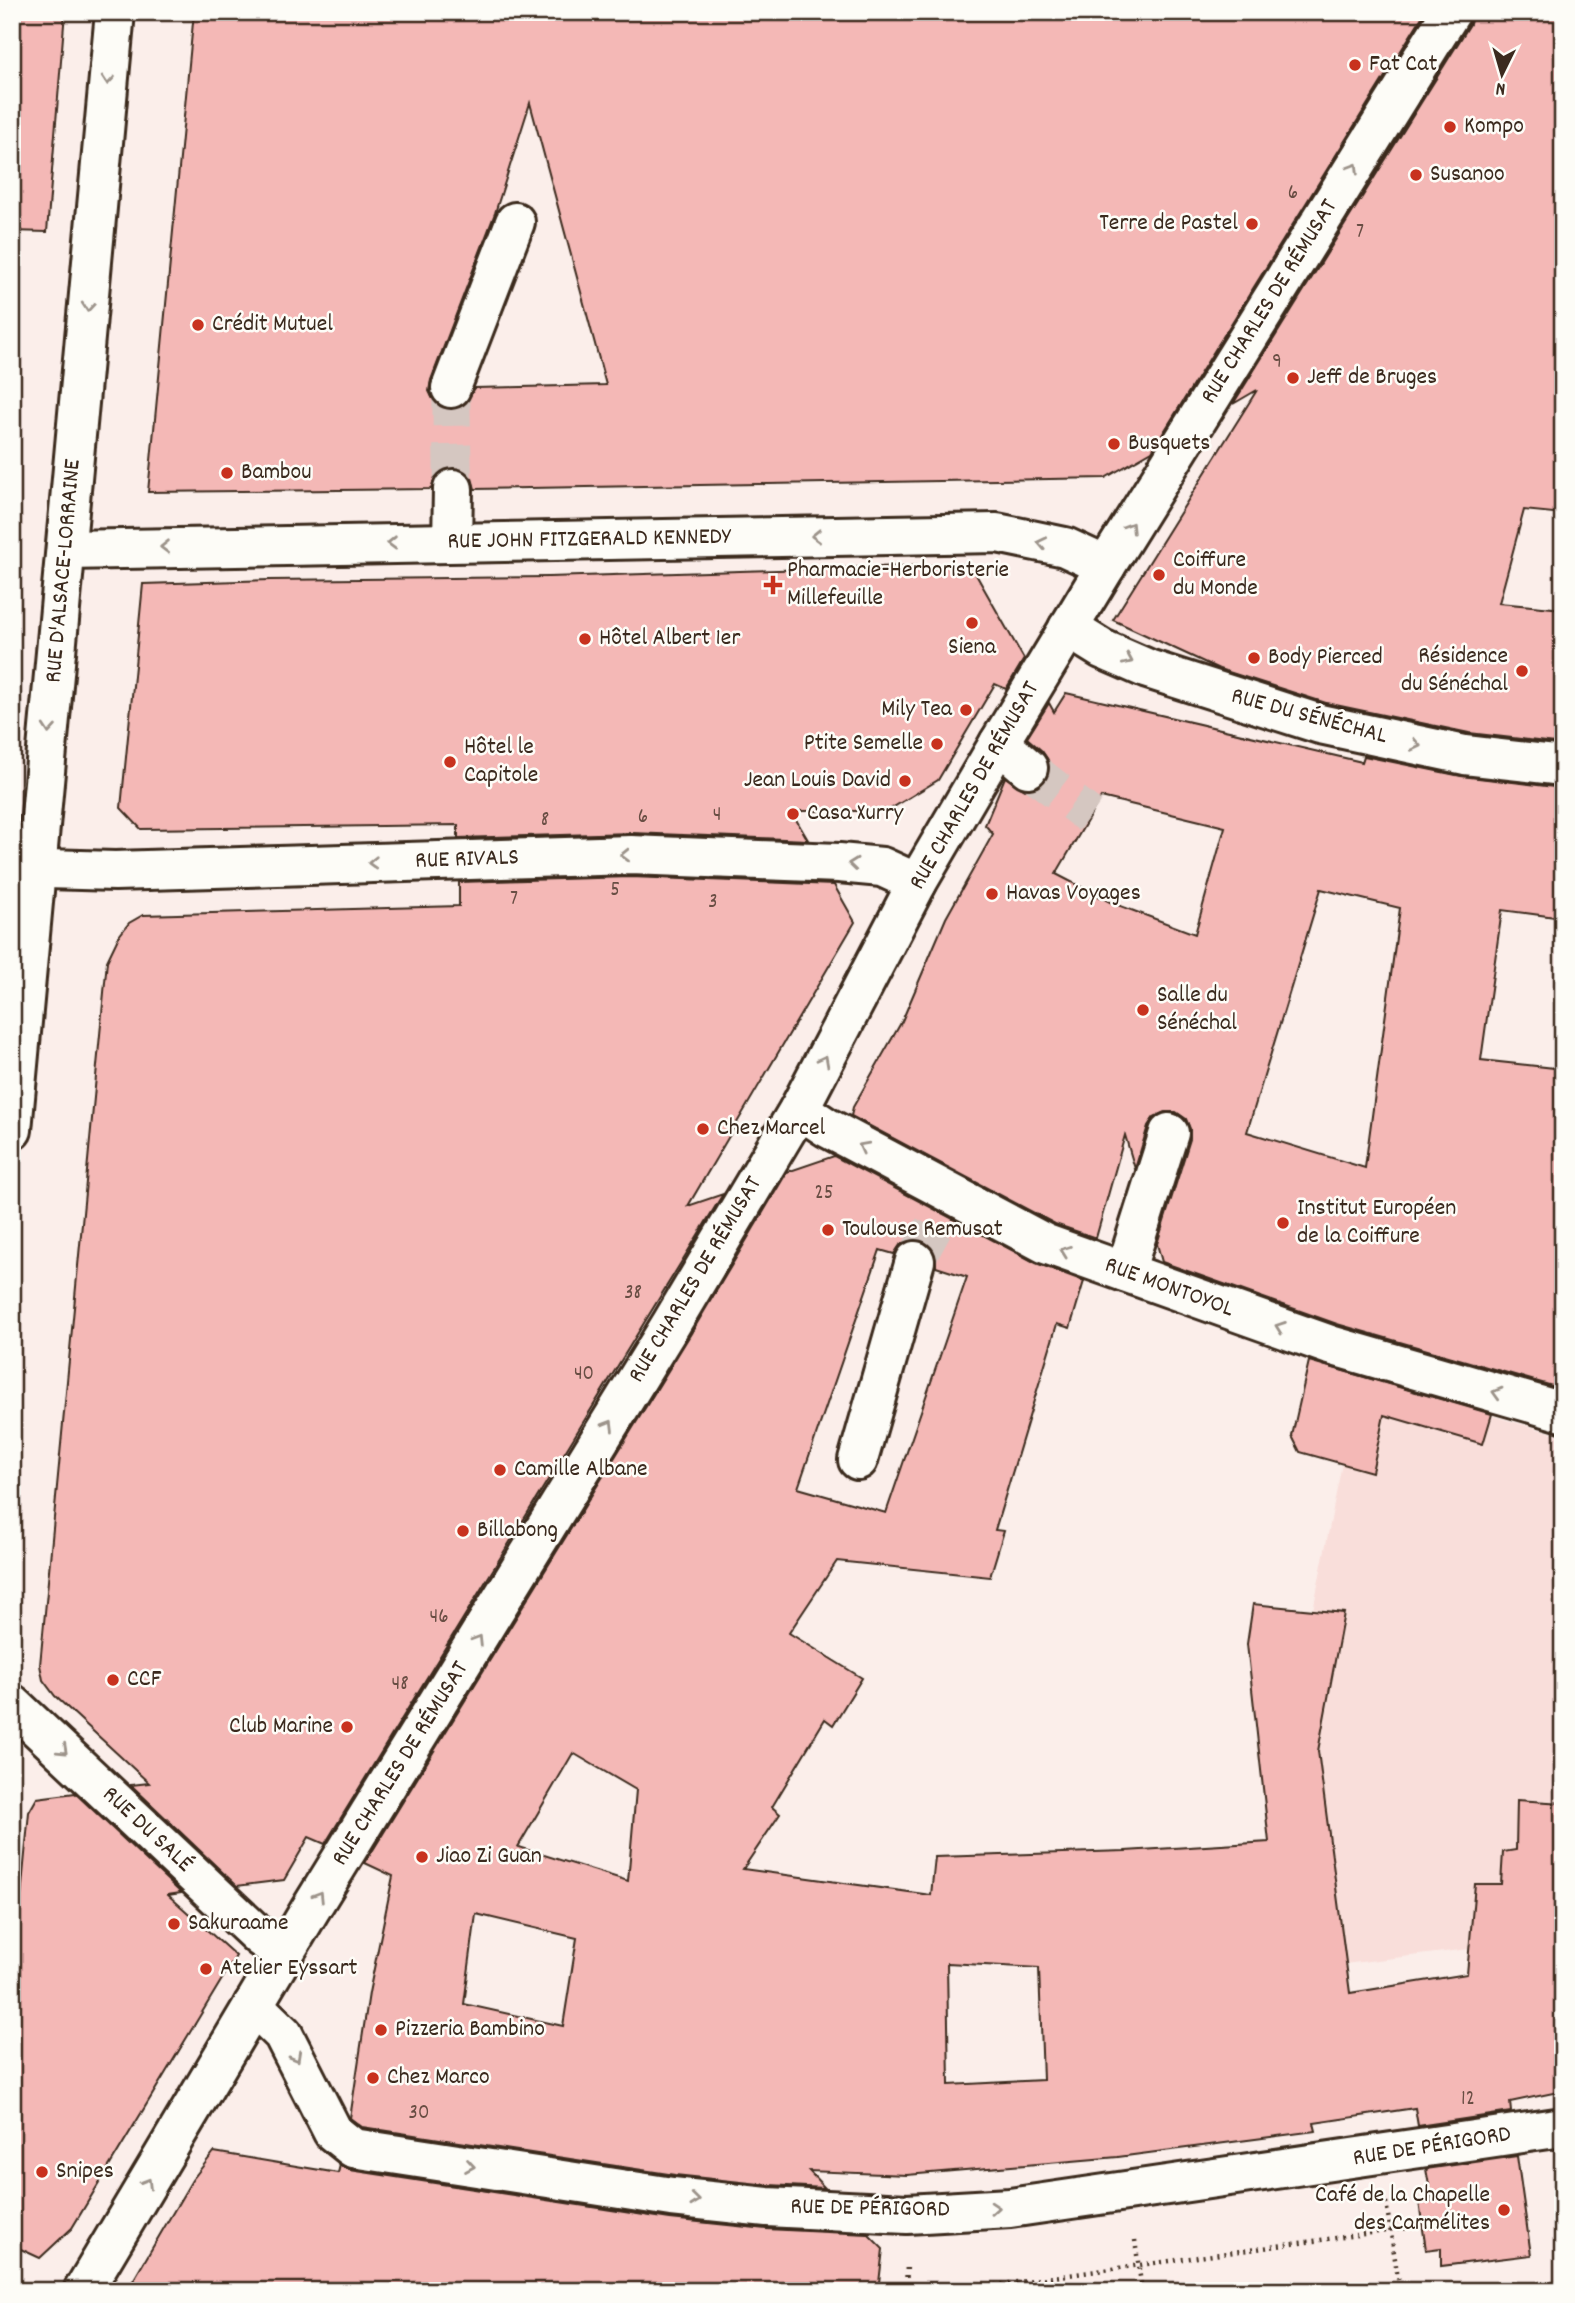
<svg xmlns="http://www.w3.org/2000/svg" width="1575" height="2303" font-family="Dekko,sans-serif">
	<rect width="100%" height="100%" fill="#fbeeea"/>
	<filter id="ink" filterUnits="userSpaceOnUse"><feTurbulence type="fractalNoise" baseFrequency=".0143" numOctaves="2"/><feDisplacementMap in="SourceGraphic" scale="14" xChannelSelector="R" yChannelSelector="G"/><feConvolveMatrix kernelMatrix="1 2 1 2 8 2 1 2 1" color-interpolation-filters="sRGB"/></filter>
	<g filter="url(#ink)">
		<path fill="#f9deda" d="M1359,1378L1563,1436V2091L1499,2104L1496,1951L1469,1949L1294,1970L1247,1644L1253,1604L1313,1610Z"/>
		<g fill="#f4b8b6" stroke="#3b2a1e" stroke-width="2" fill-rule="evenodd">
			<path d="M12,12H65L47,232L12,231Z"/>
			<path d="M194,12H1425L1152,451L1105,478L475,489L472,478L465,471L453,467L443,470L435,477L431,489L148,492ZM530,103L606,385L475,388L464,405L455,409H444L434,401L429,391L431,380L495,213Z"/>
			<path d="M1473,12H1563V514L1524,510L1499,603L1563,609V744L1469,733L1326,703L1219,669L1113,620L1257,390L1233,404L1470,24Z"/>
			<path d="M970,564L1024,659L1006,689L995,684L938,780L887,811H791L808,840L632,833L458,838V825L141,829L121,808L143,584L270,580L549,577Z"/>
			<path d="M1066,693L1362,762L1364,756L1461,776L1563,788V918L1502,910L1481,1060L1563,1069V1389L1337,1324L1162,1262L1157,1244L1190,1139V1129L1186,1119L1176,1112H1165L1154,1117L1148,1126L1135,1169L1125,1135L1096,1238L1055,1224L851,1116L853,1107L902,1021L946,918L993,834L985,825L1005,777L1025,790L1036,788L1045,782L1050,771L1048,760L1042,751L1027,738L1049,703L1054,712ZM1101,797L1225,827L1195,934L1110,902L1056,874ZM1321,889L1400,908L1365,1168L1247,1132Z"/>
			<path d="M631,877L834,885L855,922L688,1206L723,1194L325,1844L309,1837L284,1880L237,1886L131,1785L149,1783L55,1696L43,1680L40,1665L107,961L119,936L129,923L143,915L459,906V882Z"/>
			<path d="M834,1156L1036,1263L1084,1281L1070,1328L1057,1324L995,1530L1004,1531L990,1577L837,1561L789,1633L862,1678L833,1725L825,1719L772,1807L780,1814L743,1869L931,1895L935,1857L1125,1851L1269,1842L1247,1644L1253,1604L1344,1613L1318,1751L1350,1993L1467,1974L1475,1884H1501L1503,1852L1516,1850L1517,1800L1563,1803V2091L1510,2102L1511,2112L1418,2126L1415,2108L1314,2123L1316,2131L1118,2157L907,2175L809,2171L825,2188L769,2185L675,2175L362,2127L350,2118L369,1993L393,1876L365,1863L690,1335L787,1172ZM910,1240H922L931,1246L936,1256V1267L967,1277L886,1513L798,1488L880,1250L894,1254L900,1245ZM573,1753L636,1790L628,1881L518,1847ZM476,1914L577,1938L563,2026L464,2004ZM947,1963L1039,1968L1043,2080L949,2085Z"/>
			<path d="M1309,1361L1492,1414L1483,1444L1384,1415L1372,1472L1300,1452L1292,1436Z"/>
			<path d="M75,1793L181,1893L168,1895L236,1956L72,2228L40,2258L12,2245V1992L29,1812L37,1798Z"/>
			<path d="M214,2152L338,2173L340,2165L350,2170L670,2219L766,2229L868,2234L883,2249L878,2291H127L192,2180Z"/>
			<path d="M1517,2156L1531,2255L1441,2266V2248L1426,2250L1419,2202L1432,2201L1426,2169Z"/>
		</g>
		<g fill="none" stroke-linecap="round" stroke-linejoin="round">
			<g stroke="#d5c7c1" stroke-width="38" stroke-dasharray="38 19" stroke-linecap="butt">
				<path d="M451,388L453,489"/>
				<path d="M1028,768L1090,816"/>
				<path d="M915,1261L942,1212"/>
			</g>
			<g stroke="#3b2a1e" stroke-width="44">
				<g id="minor">
					<path d="M451,388L515,222"/>
					<path d="M452,542L453,489"/>
					<path d="M66,550L997,533L1065,547L1106,566"/>
					<path d="M1068,628L1102,649L1148,669L1320,724L1465,755L1563,766"/>
					<path d="M999,743L1028,768"/>
					<path d="M12,868L115,871L631,855L839,863L882,867L917,883"/>
					<path d="M799,1109L826,1127L1046,1244L1330,1345L1563,1412"/>
					<path d="M12,1130L115,12"/>
					<path d="M1125,1272L1169,1133"/>
					<path d="M858,1460L915,1261"/>
					<path d="M12,1704L260,1937L284,1954"/>
					<path d="M253,2005L283,2034L333,2132L353,2148L672,2197L767,2207L907,2214L1010,2208L1563,2127"/>
					<path d="M83,2291L310,1910L671,1324L799,1109L917,883L999,743L1106,566L1451,12"/>
				</g>
			</g>
			<g stroke="#3b2a1e" stroke-width="4.5" stroke-dasharray="2 5" stroke-linecap="butt">
				<path d="M1386,2202L1400,2291"/>
				<path d="M1135,2240L1142,2291"/>
				<path d="M906,2291L907,2264"/>
				<path d="M953,2291L1422,2226"/>
			</g>
			<use href="#minor" stroke="#fdfcf7" stroke-width="38"/>
		</g>
		<defs><path id="oneway-chevron" d="M-2-3.5L2.5 0L-2 3.5" fill="none" stroke-width="1.6" stroke-linecap="round" stroke-linejoin="round" transform="scale(1.75)"/></defs>
		<g stroke="#9c938a">
			<use href="#oneway-chevron" transform="translate(108 80) rotate(95)"/>
			<use href="#oneway-chevron" transform="translate(1354 168) rotate(-58)"/>
			<use href="#oneway-chevron" transform="translate(88 307) rotate(95)"/>
			<use href="#oneway-chevron" transform="translate(1130 527) rotate(-58)"/>
			<use href="#oneway-chevron" transform="translate(816 536) rotate(179)"/>
			<use href="#oneway-chevron" transform="translate(392 543) rotate(179)"/>
			<use href="#oneway-chevron" transform="translate(1042 543) rotate(-168)"/>
			<use href="#oneway-chevron" transform="translate(165 547) rotate(179)"/>
			<use href="#oneway-chevron" transform="translate(1128 660) rotate(24)"/>
			<use href="#oneway-chevron" transform="translate(49 729) rotate(95)"/>
			<use href="#oneway-chevron" transform="translate(1416 745) rotate(12)"/>
			<use href="#oneway-chevron" transform="translate(625 855) rotate(179)"/>
			<use href="#oneway-chevron" transform="translate(373 863) rotate(178)"/>
			<use href="#oneway-chevron" transform="translate(853 864) rotate(-174)"/>
			<use href="#oneway-chevron" transform="translate(824 1060) rotate(-62)"/>
			<use href="#oneway-chevron" transform="translate(863 1147) rotate(-152)"/>
			<use href="#oneway-chevron" transform="translate(1065 1251) rotate(-160)"/>
			<use href="#oneway-chevron" transform="translate(1280 1327) rotate(-160)"/>
			<use href="#oneway-chevron" transform="translate(1497 1393) rotate(-164)"/>
			<use href="#oneway-chevron" transform="translate(609 1425) rotate(-59)"/>
			<use href="#oneway-chevron" transform="translate(478 1640) rotate(-58)"/>
			<use href="#oneway-chevron" transform="translate(63 1750) rotate(43)"/>
			<use href="#oneway-chevron" transform="translate(319 1896) rotate(-58)"/>
			<use href="#oneway-chevron" transform="translate(296 2057) rotate(61)"/>
			<use href="#oneway-chevron" transform="translate(470 2166) rotate(9)"/>
			<use href="#oneway-chevron" transform="translate(147 2183) rotate(-59)"/>
			<use href="#oneway-chevron" transform="translate(695 2200) rotate(6)"/>
			<use href="#oneway-chevron" transform="translate(995 2208) rotate(-4)"/>
		</g>
	</g>
	<g fill="#c8321e" stroke="#fdfcf7" stroke-width="2.5">
		<circle cx="1355" cy="65" r="7"/>
		<circle cx="1450" cy="127" r="7"/>
		<circle cx="1416" cy="175" r="7"/>
		<circle cx="1252" cy="224" r="7"/>
		<circle cx="198" cy="325" r="7"/>
		<circle cx="1293" cy="378" r="7"/>
		<circle cx="1114" cy="444" r="7"/>
		<circle cx="227" cy="473" r="7"/>
		<circle cx="1159" cy="575" r="7"/>
		<path d="M769.5 574.5h7v7h7v7h-7v7h-7v-7h-7v-7h7z"/>
		<circle cx="972" cy="623" r="7"/>
		<circle cx="585" cy="639" r="7"/>
		<circle cx="1254" cy="658" r="7"/>
		<circle cx="1522" cy="671" r="7"/>
		<circle cx="966" cy="710" r="7"/>
		<circle cx="937" cy="744" r="7"/>
		<circle cx="450" cy="762" r="7"/>
		<circle cx="905" cy="781" r="7"/>
		<circle cx="793" cy="814" r="7"/>
		<circle cx="992" cy="894" r="7"/>
		<circle cx="1143" cy="1010" r="7"/>
		<circle cx="703" cy="1129" r="7"/>
		<circle cx="1283" cy="1223" r="7"/>
		<circle cx="828" cy="1230" r="7"/>
		<circle cx="500" cy="1470" r="7"/>
		<circle cx="463" cy="1531" r="7"/>
		<circle cx="113" cy="1680" r="7"/>
		<circle cx="347" cy="1727" r="7"/>
		<circle cx="422" cy="1857" r="7"/>
		<circle cx="174" cy="1924" r="7"/>
		<circle cx="206" cy="1969" r="7"/>
		<circle cx="381" cy="2030" r="7"/>
		<circle cx="373" cy="2078" r="7"/>
		<circle cx="42" cy="2172" r="7"/>
		<circle cx="1504" cy="2210" r="7"/>
	</g>
	<g text-anchor="middle" dominant-baseline="central" stroke-width="5" stroke-linejoin="round" paint-order="stroke">
		<g font-size="21" fill="#694e44">
			<text x="1293" y="194">6</text>
			<text x="1360" y="233">7</text>
			<text x="1277" y="363">9</text>
			<text x="717" y="816">4</text>
			<text x="643" y="818">6</text>
			<text x="545" y="821">8</text>
			<text x="615" y="891">5</text>
			<text x="514" y="900">7</text>
			<text x="713" y="903">3</text>
			<text x="824" y="1194">25</text>
			<text x="633" y="1294">38</text>
			<text x="584" y="1375">40</text>
			<text x="439" y="1618">46</text>
			<text x="400" y="1685">48</text>
			<text x="1468" y="2100">12</text>
			<text x="419" y="2114">30</text>
		</g>
		<g font-size="24" fill="#3b2a1e" stroke="#fdfcf7" text-anchor="start">
			<text x="1369" y="65">Fat Cat</text>
			<text x="1464" y="127">Kompo</text>
			<text x="1430" y="175">Susanoo</text>
			<text x="1238" y="224" text-anchor="end">Terre de Pastel</text>
			<text x="212" y="325">Crédit Mutuel</text>
			<text x="1307" y="378">Jeff de Bruges</text>
			<text x="1128" y="444">Busquets</text>
			<text x="241" y="473">Bambou</text>
			<text x="1173" y="561">Coiffure<tspan x="1173" dy="28">du Monde</tspan></text>
			<text x="787" y="571">Pharmacie-Herboristerie<tspan x="787" dy="28">Millefeuille</tspan></text>
			<text x="599" y="639">Hôtel Albert 1er</text>
			<text x="972" y="648" text-anchor="middle">Siena</text>
			<text x="1508" y="657" text-anchor="end">Résidence<tspan x="1508" dy="28">du Sénéchal</tspan></text>
			<text x="1268" y="658">Body Pierced</text>
			<text x="952" y="710" text-anchor="end">Mily Tea</text>
			<text x="923" y="744" text-anchor="end">Ptite Semelle</text>
			<text x="464" y="748">Hôtel le<tspan x="464" dy="28">Capitole</tspan></text>
			<text x="891" y="781" text-anchor="end">Jean Louis David</text>
			<text x="807" y="814">Casa Xurry</text>
			<text x="1006" y="894">Havas Voyages</text>
			<text x="1157" y="996">Salle du<tspan x="1157" dy="28">Sénéchal</tspan></text>
			<text x="717" y="1129">Chez Marcel</text>
			<text x="1297" y="1209">Institut Européen<tspan x="1297" dy="28">de la Coiffure</tspan></text>
			<text x="842" y="1230">Toulouse Remusat</text>
			<text x="514" y="1470">Camille Albane</text>
			<text x="477" y="1531">Billabong</text>
			<text x="127" y="1680">CCF</text>
			<text x="333" y="1727" text-anchor="end">Club Marine</text>
			<text x="436" y="1857">Jiao Zi Guan</text>
			<text x="188" y="1924">Sakuraame</text>
			<text x="220" y="1969">Atelier Eyssart</text>
			<text x="395" y="2030">Pizzeria Bambino</text>
			<text x="387" y="2078">Chez Marco</text>
			<text x="56" y="2172">Snipes</text>
			<text x="1490" y="2196" text-anchor="end">Café de la Chapelle<tspan x="1490" dy="28">des Carmélites</tspan></text>
		</g>
		<g font-size="24" fill="#3b2a1e" stroke="#fdfcf7">
			<text transform="translate(1270 302) rotate(-58)">RUE CHARLES DE RÉMUSAT</text>
			<text transform="translate(589 540) rotate(-1)">RUE JOHN FITZGERALD KENNEDY</text>
			<text transform="translate(64 571) rotate(-85)">RUE D'ALSACE-LORRAINE</text>
			<text transform="translate(1309 717) rotate(15)">RUE DU SÉNÉCHAL</text>
			<text transform="translate(975 786) rotate(-60)">RUE CHARLES DE RÉMUSAT</text>
			<text transform="translate(467 860) rotate(-2)">RUE RIVALS</text>
			<text transform="translate(696 1280) rotate(-59)">RUE CHARLES DE RÉMUSAT</text>
			<text transform="translate(1169 1288) rotate(20)">RUE MONTOYOL</text>
			<text transform="translate(401 1764) rotate(-58)">RUE CHARLES DE RÉMUSAT</text>
			<text transform="translate(147 1830) rotate(43)">RUE DU SALÉ</text>
			<text transform="translate(1432 2147) rotate(-9)">RUE DE PÉRIGORD</text>
			<text transform="translate(870 2209) rotate(1)">RUE DE PÉRIGORD</text>
		</g>
	</g>
	<rect width="1575" height="2303" fill="none" stroke="#fdfcf7" stroke-width="42"/>
	<rect x="21" y="21" width="1533" height="2261" fill="none" stroke="#3b2a1e" stroke-width="2.5" filter="url(#ink)"/>
	<g transform="translate(1502 74) rotate(185)" stroke="#fdfcf7" stroke-width="5" paint-order="stroke">
	<path d="M0-5L12 26L0 18L-12 26Z" fill="#3b2a1e"/>
	<text y="-10" font-size="19" font-weight="bold" text-anchor="middle" fill="#3b2a1e">N</text>
	</g>
</svg>
